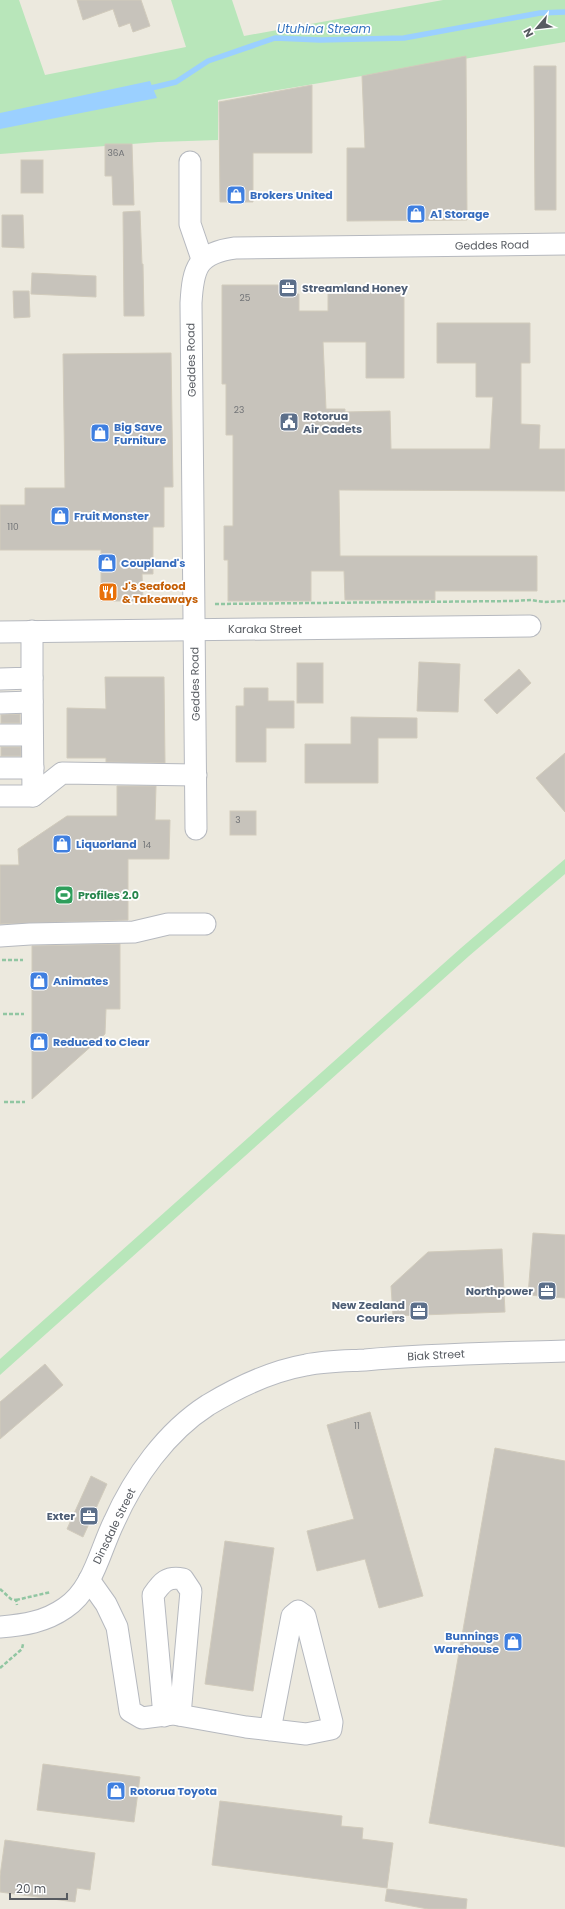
<svg xmlns="http://www.w3.org/2000/svg" width="565" height="1909" font-family="Poppins,sans-serif">
	<rect width="100%" height="100%" fill="#ece9de"/>
	<g fill="#b8e6ba">
		<path d="M0,0H19L45,75L186,47L171,0H232L244,36L443,0H565V42L218,100V140L158,142L0,154Z"/>
		<path d="M565,859V874L469,956L0,1375V1359L461,948Z"/>
	</g>
	<path fill="#9bd0ff" d="M150,81L157,98L0,129V113Z"/>
	<g fill="none" stroke-linecap="round" stroke-linejoin="round">
		<path stroke="#9bd0ff" stroke-width="5.5" d="M147,89L176,82L208,61L275,38L320,40L404,38L540,13L565,12"/>
	</g>
	<g fill="#c7c3bb" stroke="#d1cbbc">
		<path d="M77,0H141L150,26L133,32L130,23L119,27L113,9L83,20Z"/>
		<path d="M466,56L467,220L347,221V148H365L362,76Z"/>
		<path d="M534,66H556V210H535Z"/>
		<path d="M312,85V153H253V202H220L219,102Z"/>
		<path d="M105,144H132L134,205H113L112,176H105Z"/>
		<rect x="21" y="160" width="22" height="33"/>
		<path d="M140,211L142,264H143L144,316H124L123,212Z"/>
		<path d="M2,215H23L24,248L2,247Z"/>
		<path d="M32,273L96,276V297L31,294Z"/>
		<path d="M222,285H291V294H299V311H328V292H404V378H366V342H323L326,409H345V412L390,411L391,449H490L493,397H476V363H437V323H530V363H521V424L540,425L539,449H565V491L339,490L340,556H537V591H435V600H345L344,571H311V601H228V560H224V526H233V435H226V384H222Z"/>
		<path d="M13,291H29L30,317L14,318Z"/>
		<path d="M171,353L173,487H164V527H153V574H142L143,601H101V550H0V505H25V488H65L63,354Z"/>
		<path d="M419,662L460,664L458,712L417,711Z"/>
		<rect x="297" y="663" width="26" height="40"/>
		<path d="M519,669L531,683L497,714L484,700Z"/>
		<path d="M105,677H164L165,763L106,762V758H67V708L106,709Z"/>
		<path d="M244,688H268V701H294V728H266V762H236V706H244Z"/>
		<path d="M20,714V723H1V715Z"/>
		<path d="M351,717L417,718V738H378V783H305V744H351Z"/>
		<rect x="1" y="747" width="20" height="9"/>
		<path d="M565,753V812L536,778Z"/>
		<path d="M117,786H156L155,820H170L169,859H128V920L0,924V865H19L18,849L67,816H117Z"/>
		<rect x="230" y="811" width="26" height="24"/>
		<path d="M120,944V1009H106L105,1034L32,1099V946Z"/>
		<path d="M533,1233L565,1235V1298L528,1295Z"/>
		<path d="M502,1249L505,1312L393,1316L391,1286L428,1252Z"/>
		<path d="M45,1364L63,1385L0,1439V1402Z"/>
		<path d="M370,1412L423,1596L379,1608L365,1559L317,1571L307,1531L354,1519L327,1425Z"/>
		<path d="M495,1448L565,1461V1847L429,1823Z"/>
		<path d="M91,1476L107,1484L83,1537L67,1529Z"/>
		<path d="M225,1541L274,1548L253,1691L205,1684Z"/>
		<path d="M43,1764L140,1777L134,1822L37,1810Z"/>
		<path d="M220,1801L342,1816L341,1826L363,1828L362,1839L393,1843L387,1888L212,1865Z"/>
		<path d="M5,1840L95,1853L90,1890L77,1888L75,1902L0,1892V1876Z"/>
		<path d="M387,1889L467,1899L466,1909H428L385,1901Z"/>
	</g>
	<g fill="none" stroke-linecap="round" stroke-linejoin="round">
		<g stroke="#b6b9bf" stroke-width="23">
			<g id="minor">
				<path d="M190,162V224L202,259"/>
				<path d="M0,632L530,626"/>
				<path d="M32,678L33,796"/>
				<path d="M0,679L32,678V631"/>
				<path d="M0,703L32,702"/>
				<path d="M0,735H32"/>
				<path d="M0,768H33"/>
				<path d="M0,796H33L62,773L196,775"/>
				<path d="M196,829L191,303C193,268 197,253 235,248L565,244"/>
				<path d="M0,936L30,934L134,932L168,924H205"/>
				<path d="M89,1580L106,1604L117,1627L130,1711L142,1718L173,1714L246,1727L306,1734L331,1729L332,1722L305,1616L298,1611L292,1616L270,1730"/>
				<path d="M0,1627C24,1625 45,1622 65,1608C93,1590 100,1550 114,1522C134,1477 166,1432 208,1405C238,1387 272,1371 306,1365C325,1361 346,1361 365,1360C431,1354 498,1353 565,1351"/>
				<path d="M164,1716L153,1595C162,1582 167,1576 183,1579L191,1591L180,1715"/>
			</g>
		</g>
		<g stroke="#91c6a2" stroke-width="2.5" stroke-dasharray="4 2" stroke-linecap="butt">
			<path d="M215,604L514,601L531,600L544,602L565,601"/>
			<path d="M2,960H23"/>
			<path d="M3,1014H24"/>
			<path d="M4,1102H25"/>
			<path d="M0,1589L11,1599L16,1600L17,1605"/>
			<path d="M16,1600L51,1592"/>
			<path d="M0,1668L22,1649L23,1644"/>
		</g>
		<use href="#minor" stroke="#fff" stroke-width="21"/>
	</g>
	<defs>
		<g id="shop-square" transform="scale(1)"><rect x="-9" y="-9" width="18" height="18" rx="4" fill="#3f7fe0" stroke="#fff"/><path d="M-5-2.5h2.3a2.7 3.5 0 0 1 5.4 0H5L5.5 6h-11ZM-1.5-2.5h3a1.5 2.3 0 0 0-3 0Z" fill="#fff"/></g>
		<g id="office-square" transform="scale(1)"><rect x="-9" y="-9" width="18" height="18" rx="4" fill="#5c6f8a" stroke="#fff"/><path d="M-6-3h4V-5.5h4V-3h4V5H-6ZM-1-4.5V-3h2v-1.5ZM-6 0V1H6V0Z" fill="#fff"/></g>
		<g id="civic-square" transform="scale(1)"><rect x="-9" y="-9" width="18" height="18" rx="4" fill="#5c6f8a" stroke="#fff"/><path d="M-.6-6.5H3V-4.5H.6V-3L4-1V1h2V6H-6V1h2V-1L-.6-3ZM-1.2 2.5V6h2.4V2.5Z" fill="#fff"/></g>
		<g id="restaurant-square" transform="scale(1)"><rect x="-9" y="-9" width="18" height="18" rx="4" fill="#e8710a" stroke="#fff"/><path d="M-5-6h1v4h1v-4h1v4h1v-4h1v5L-1.5 .5V6h-2V.5L-5-1ZM5-6V6H3V1.5H1.5Q1.5-4 5-6Z" fill="#fff"/></g>
		<g id="stadium-square" transform="scale(1)"><rect x="-9" y="-9" width="18" height="18" rx="4" fill="#2e9e5b" stroke="#fff"/><path d="M0-5a6.5 5 0 1 0 0 10a6.5 5 0 1 0 0-10ZM-3.5-1.8h7v3.6h-7Z" fill="#fff"/></g>
	</defs>
	<g fill-rule="evenodd">
		<use href="#shop-square" x="236" y="195"/>
		<use href="#shop-square" x="416" y="214"/>
		<use href="#office-square" x="288" y="288"/>
		<use href="#civic-square" x="289" y="422"/>
		<use href="#shop-square" x="100" y="433"/>
		<use href="#shop-square" x="60" y="516"/>
		<use href="#shop-square" x="107" y="563"/>
		<use href="#restaurant-square" x="108" y="592"/>
		<use href="#shop-square" x="62" y="844"/>
		<use href="#stadium-square" x="64" y="895"/>
		<use href="#shop-square" x="39" y="981"/>
		<use href="#shop-square" x="39" y="1042"/>
		<use href="#office-square" x="547" y="1291"/>
		<use href="#office-square" x="419" y="1311"/>
		<use href="#office-square" x="89" y="1516"/>
		<use href="#shop-square" x="513" y="1642"/>
		<use href="#shop-square" x="116" y="1791"/>
	</g>
	<g text-anchor="middle" dominant-baseline="central" stroke-width="3.5" stroke-linejoin="round" paint-order="stroke">
		<g font-size="9" fill="#737578">
			<text x="116" y="153">36A</text>
			<text x="245" y="298">25</text>
			<text x="239" y="410">23</text>
			<text x="13" y="527">110</text>
			<text x="238" y="820">3</text>
			<text x="147" y="845">14</text>
			<text x="357" y="1426">11</text>
		</g>
		<g font-size="11" font-weight="bold" fill="#366cbe" stroke="#fff" text-anchor="start">
			<text x="250" y="195">Brokers United</text>
			<text x="430" y="214">A1 Storage</text>
			<text x="114" y="427">Big Save<tspan x="114" dy="13">Furniture</tspan></text>
			<text x="74" y="516">Fruit Monster</text>
			<text x="121" y="563">Coupland's</text>
			<text x="76" y="844">Liquorland</text>
			<text x="53" y="981">Animates</text>
			<text x="53" y="1042">Reduced to Clear</text>
			<text x="499" y="1636" text-anchor="end">Bunnings<tspan x="499" dy="13">Warehouse</tspan></text>
			<text x="130" y="1791">Rotorua Toyota</text>
		</g>
		<g font-size="11" fill="#575b61" stroke="#fff">
			<text transform="translate(492 245) rotate(-1)">Geddes Road</text>
			<text transform="translate(191 360) rotate(-91)">Geddes Road</text>
			<text x="265" y="629">Karaka Street</text>
			<text transform="translate(195 684) rotate(-91)">Geddes Road</text>
			<text transform="translate(436 1355) rotate(-3)">Biak Street</text>
			<text transform="translate(114 1526) rotate(-64)">Dinsdale Street</text>
		</g>
		<g font-size="11" font-weight="bold" fill="#4e5e75" stroke="#fff" text-anchor="end">
			<text x="302" y="288" text-anchor="start">Streamland Honey</text>
			<text x="303" y="416" text-anchor="start">Rotorua<tspan x="303" dy="13">Air Cadets</tspan></text>
			<text x="533" y="1291">Northpower</text>
			<text x="405" y="1305">New Zealand<tspan x="405" dy="13">Couriers</tspan></text>
			<text x="75" y="1516">Exter</text>
		</g>
		<g font-size="11" font-weight="bold" fill="#c56008" stroke="#fff" text-anchor="start">
			<text x="122" y="586">J's Seafood<tspan x="122" dy="13">&amp; Takeaways</tspan></text>
		</g>
		<g font-size="11" font-weight="bold" fill="#27864d" stroke="#fff" text-anchor="start">
			<text x="78" y="895">Profiles 2.0</text>
		</g>
		<g font-size="12" font-style="italic" fill="#3674bf" stroke="#fff">
			<text x="324" y="28">Utuhina Stream</text>
		</g>
	</g>
	<g transform="translate(537 28) rotate(242)" stroke="#ffffff" stroke-width="3" paint-order="stroke">
	<path d="M0-3L7 15L0 10L-7 15Z" fill="#575b61"/>
	<text y="-6" font-size="11" font-weight="bold" text-anchor="middle" fill="#575b61">N</text>
	</g>
	<path d="M10 1893v6h57v-6" fill="none" stroke="#575b61" stroke-width="2"/>
	<text x="16" y="1893" font-size="12" fill="#575b61" stroke="#ffffff" stroke-width="3" paint-order="stroke">20 m</text>
</svg>
